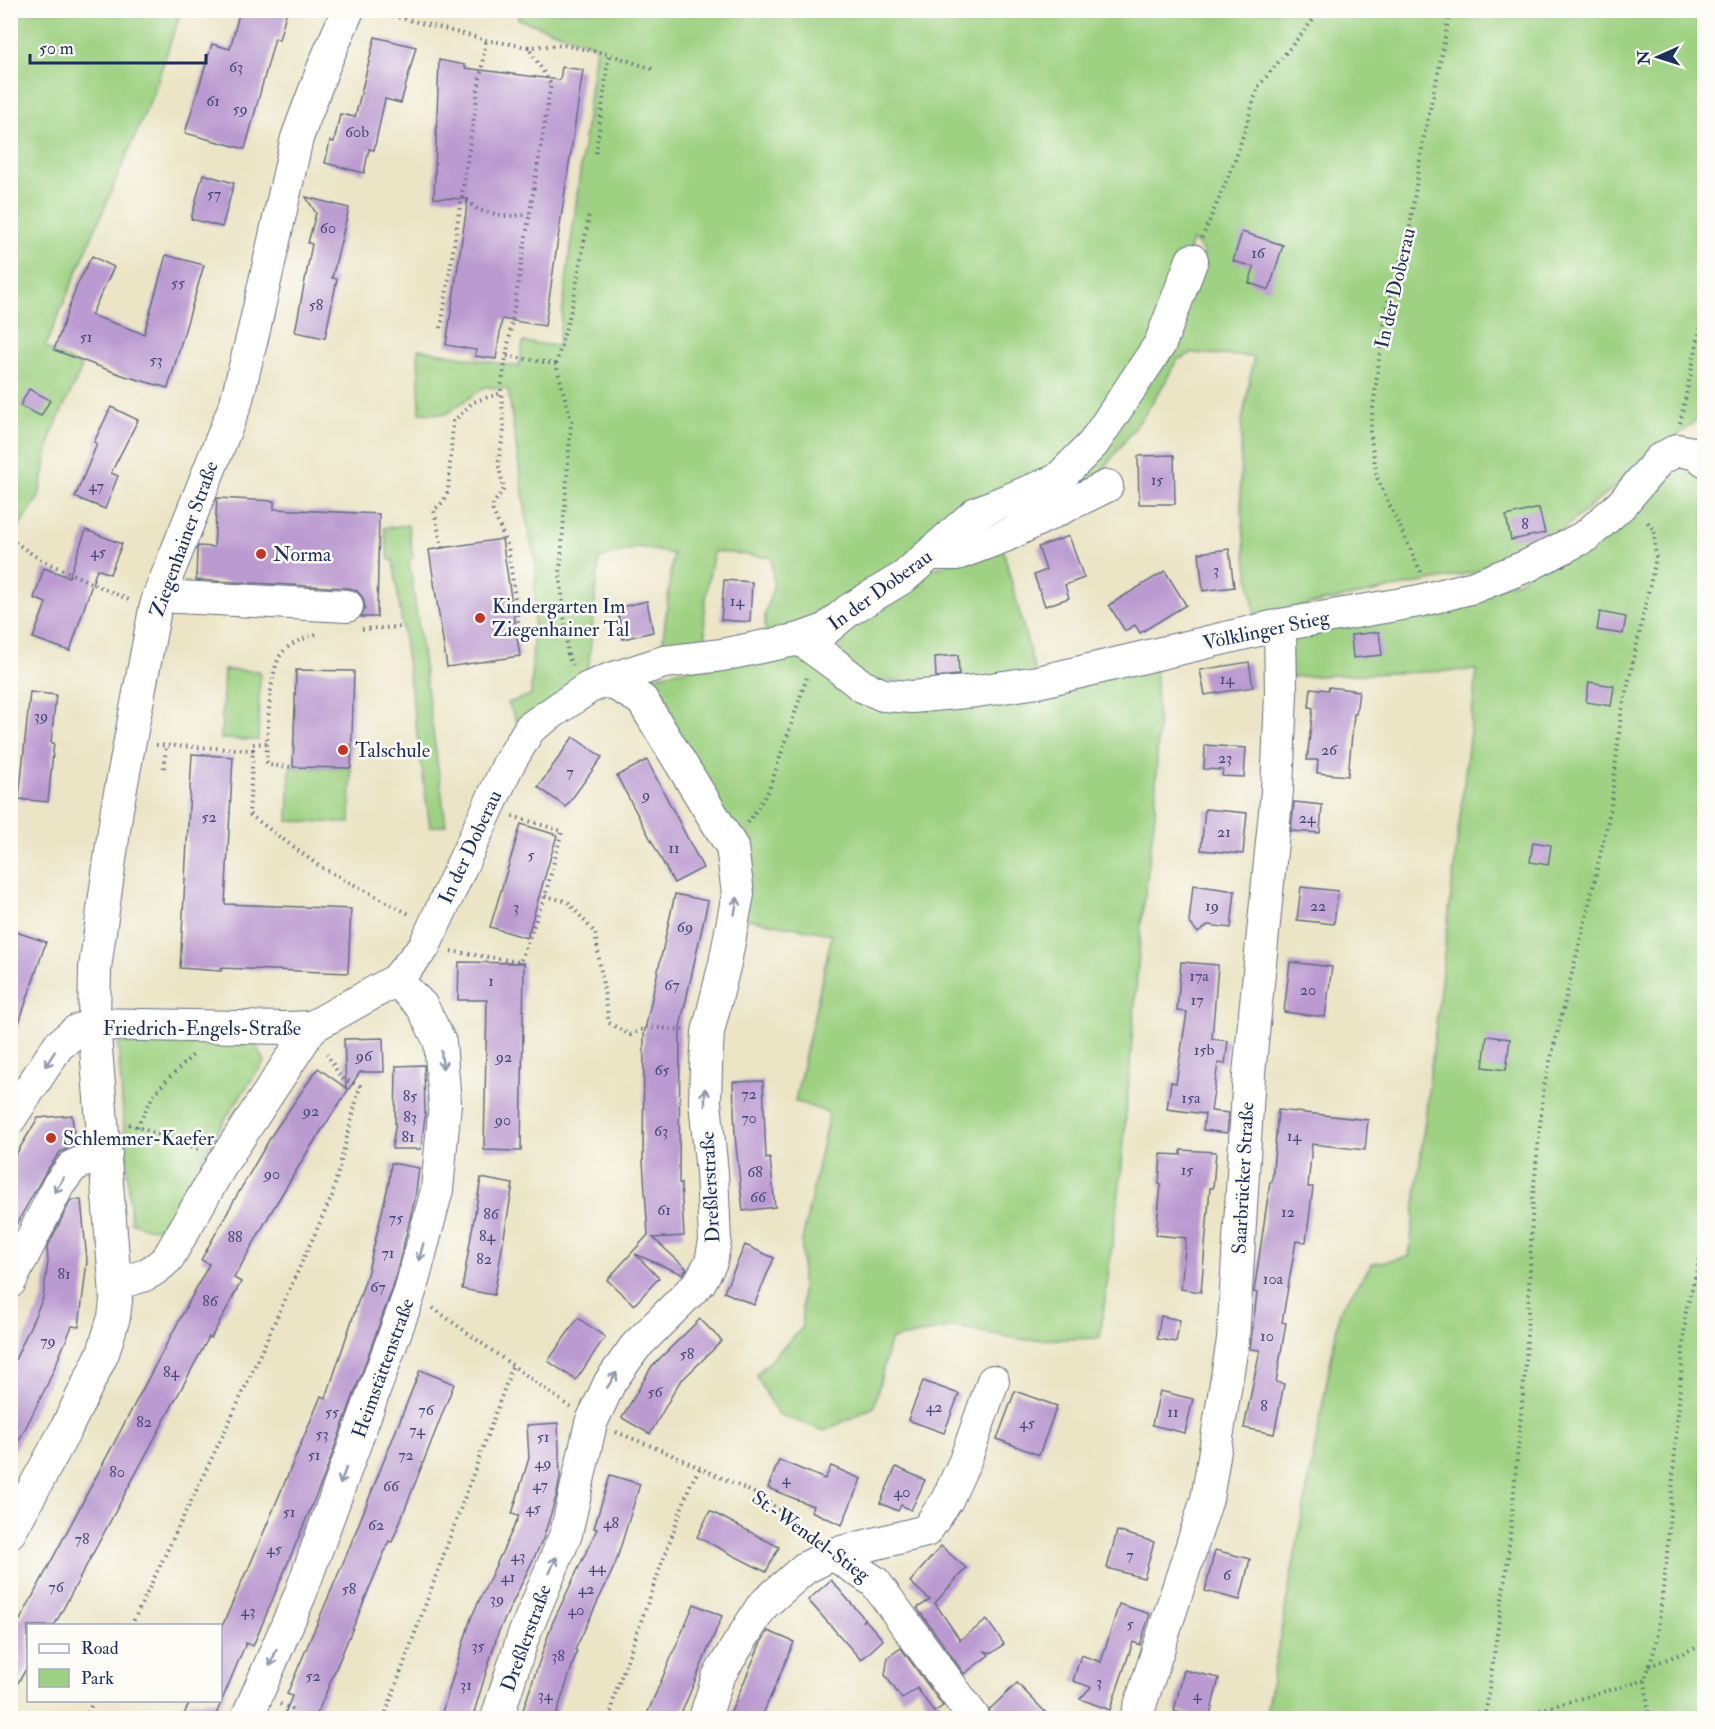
<svg xmlns="http://www.w3.org/2000/svg" width="1715" height="1729" font-family="'IM FELL Double Pica',serif">
	<rect width="100%" height="100%" fill="#fdfcf7"/>
	<filter id="ink" filterUnits="userSpaceOnUse"><feTurbulence type="fractalNoise" baseFrequency=".0167" numOctaves="2"/><feDisplacementMap in="SourceGraphic" scale="12" xChannelSelector="R" yChannelSelector="G"/><feConvolveMatrix kernelMatrix="1 2 1 2 8 2 1 2 1" color-interpolation-filters="sRGB"/></filter>
	<filter id="wash" filterUnits="userSpaceOnUse"><feTurbulence type="fractalNoise" baseFrequency=".008" numOctaves="4" result="noise"/><feDisplacementMap in="SourceGraphic" scale="24" xChannelSelector="R" yChannelSelector="G"/><feGaussianBlur stdDeviation="1.35" result="paint"/><feColorMatrix in="noise" values="0 0 0 0 0 0 0 0 0 0 0 0 0 0 0 0 0 1.4 0 .05"/><feComposite in="paint" operator="in"/></filter>
	<g filter="url(#wash)">
		<rect width="100%" height="100%" fill="#ebe4c5"/>
		<g fill="#9ed282" stroke="#5c8070" stroke-width="1.5">
			<path d="M11,11H181L153,94L45,347L82,367L51,435L39,497L11,538Z"/>
			<path d="M521,11H1704V414L1521,563L1255,615L1245,551L1240,486L1242,422L1254,357L1193,353L1177,360L1165,382L1145,414L1094,482L996,530L997,534L965,546L948,549L946,546L962,531L989,515L1057,488L1086,463L1120,417L1178,318L1204,252L1192,240L1180,276L1156,336L1112,412L1080,453L1050,477L985,502L947,533L906,569L823,624L798,633L765,638V614L773,587L772,558L714,551C707,587 700,614 708,650L663,656V640L673,554L638,547L599,559L587,682C559,691 541,707 523,728L516,720L508,703L531,695L536,566L527,522L508,389L485,387L446,414L420,413L418,349L519,367L523,342L558,346L596,46L518,19Z"/>
			<path d="M1659,460H1704V1718H1265L1340,1310L1373,1263L1409,1257L1477,670L1287,677L1290,639L1519,581Z"/>
			<path d="M408,525L413,558L409,559L446,825L430,827L393,560H389L384,528Z"/>
			<path d="M1002,546L1036,675L976,685L865,680L827,638L928,571Z"/>
			<path d="M797,648L859,692L1155,663L1158,724L1155,814L1141,926L1121,1176L1100,1338L1026,1340L954,1327L890,1340L874,1407L824,1431L777,1414L756,1375L802,1328V1241L829,1113L795,1101L832,934L741,918L744,890L637,679Z"/>
			<path d="M224,670L260,671L258,740L221,739Z"/>
			<path d="M290,767L351,768L350,823L288,821Z"/>
			<path d="M195,1042L255,1044L265,1061C227,1112 196,1166 166,1222C155,1234 145,1227 131,1222L118,1043Z"/>
		</g>
		<g id="blocks">
			<g fill="#ba9ad0">
				<path d="M240,10H287L279,40L275,38L245,149L185,133L212,44L230,49Z"/>
				<path d="M375,37L416,47L401,103L385,99L374,150L369,149L364,173L325,163L330,141L334,142L340,114L355,117Z"/>
				<path d="M439,60L465,65V68L560,80L562,67L583,70L545,326L502,319L496,359L475,356L476,350L446,345L468,199L434,198Z"/>
				<path d="M203,174L234,183L222,227L191,219Z"/>
				<path d="M306,197L349,208L332,278L337,279L325,338L295,332L312,244L308,243L316,213Z"/>
				<path d="M1242,232L1283,245L1269,290L1249,283L1254,267L1233,261Z"/>
				<path d="M166,255L204,265L168,388L125,376L54,350L77,285L92,256L114,267L91,315L144,334Z"/>
				<path d="M29,389L50,400L41,416L20,406Z"/>
				<path d="M111,407L138,420L111,473L118,476L105,509L75,497L97,444L94,442Z"/>
				<path d="M1174,455L1175,504H1139L1138,456Z"/>
				<path d="M217,498L274,501V509L379,514L377,617H361L365,608L363,598L357,591L349,588L196,580L197,550L198,546L214,547Z"/>
				<path d="M1539,508L1545,533L1511,540L1506,516Z"/>
				<path d="M86,530L122,544L110,574L97,569L70,651L33,638L46,603L34,598L44,568L69,577Z"/>
				<path d="M1069,536L1084,578L1065,585L1069,598L1045,606L1034,575L1046,570L1038,547Z"/>
				<path d="M502,539L520,656L447,667L429,550Z"/>
				<path d="M1229,549L1234,587L1203,591L1199,553Z"/>
				<path d="M1165,571L1186,605L1140,633L1135,625L1125,631L1109,605Z"/>
				<path d="M724,580L752,582L750,622L721,620Z"/>
				<path d="M647,601L653,632L623,639L617,608Z"/>
				<path d="M1600,612L1626,617L1623,634L1597,630Z"/>
				<path d="M1379,632L1382,655L1353,658L1351,635Z"/>
				<path d="M958,655L959,675L936,677L935,657Z"/>
				<path d="M1249,662L1253,687L1205,695L1200,670Z"/>
				<path d="M296,670L354,671L351,768L293,767Z"/>
				<path d="M1589,682L1614,686L1611,706L1586,702Z"/>
				<path d="M1329,687L1359,691L1356,714H1354L1348,776L1317,773L1318,760H1307L1313,708L1309,707L1311,688L1328,690Z"/>
				<path d="M30,692L56,695L51,743H54L48,802L19,799Z"/>
				<path d="M573,737L602,757L566,807L538,787Z"/>
				<path d="M1205,745L1246,748L1244,777L1222,776L1223,770L1204,769Z"/>
				<path d="M192,754L233,757L225,904L351,909L348,973L221,968V971L180,968Z"/>
				<path d="M647,760L703,868L674,883L617,776Z"/>
				<path d="M1294,802L1322,805L1320,833L1291,831Z"/>
				<path d="M1205,809L1247,813L1243,854L1201,850Z"/>
				<path d="M521,824L557,835L527,938L490,927Z"/>
				<path d="M1533,842L1551,845L1548,865L1530,862Z"/>
				<path d="M1193,885L1235,891L1231,928L1208,925L1198,933L1189,922Z"/>
				<path d="M1301,887L1338,891L1334,924L1297,920Z"/>
				<path d="M675,894L708,901L680,1027L679,1183H681L684,1236L653,1238L687,1269L682,1274L635,1254L659,1278L634,1305L607,1280L648,1235L643,1161L644,1034Z"/>
				<path d="M10,930L46,942L14,1038L10,1037Z"/>
				<path d="M459,962L524,963L521,1151L484,1150L487,1000H458Z"/>
				<path d="M1181,962L1218,965L1212,1039L1228,1041L1225,1064L1218,1063L1211,1111L1229,1113L1227,1133L1203,1130L1205,1114L1167,1109L1171,1082L1176,1083L1187,1012L1177,1011Z"/>
				<path d="M1290,962L1332,967L1325,1017L1284,1012Z"/>
				<path d="M1487,1036L1510,1039L1506,1070L1483,1067Z"/>
				<path d="M383,1038L384,1072H360L308,1151L270,1214L234,1278L241,1282L211,1338L209,1337L54,1626H28V1666L10,1696V1615L20,1620L209,1264L201,1260L236,1197L273,1133L318,1068L346,1088L344,1039Z"/>
				<path d="M424,1065L425,1116L421,1149H392L395,1127L396,1066Z"/>
				<path d="M763,1081L766,1159L770,1158L775,1207L743,1211L735,1136L733,1082Z"/>
				<path d="M1278,1110L1368,1120L1365,1150L1312,1144L1308,1187H1313L1306,1242L1296,1241L1282,1322L1286,1323L1276,1382L1284,1384L1274,1434L1244,1428L1260,1350L1250,1349L1257,1293L1254,1292L1270,1182H1272Z"/>
				<path d="M72,1115L75,1145L60,1152L45,1173L10,1236V1164L38,1118Z"/>
				<path d="M1181,1150L1216,1152L1213,1188H1210L1201,1292L1181,1289L1186,1238L1156,1235L1161,1185L1159,1184L1161,1154L1181,1155Z"/>
				<path d="M391,1163L419,1168L415,1199L393,1287L323,1479L253,1646L246,1643L214,1719H182L190,1701H220V1631L246,1572H247L321,1396L326,1398L367,1275L389,1182Z"/>
				<path d="M481,1178L513,1184L494,1295L462,1289Z"/>
				<path d="M71,1200H81L87,1261L79,1327L72,1326L48,1383L10,1459V1371L43,1298L48,1262L47,1248Z"/>
				<path d="M745,1245L774,1258L754,1305L724,1292Z"/>
				<path d="M1161,1316L1180,1320L1176,1342L1157,1339Z"/>
				<path d="M578,1318L605,1337L576,1380L548,1361Z"/>
				<path d="M700,1319L722,1341L679,1383L650,1434L622,1418L652,1366Z"/>
				<path d="M420,1370L454,1384L392,1542L389,1541L315,1719H283L292,1696L287,1694L348,1551Z"/>
				<path d="M923,1381L959,1394L944,1433L908,1420Z"/>
				<path d="M1015,1391L1057,1406L1039,1455L997,1439Z"/>
				<path d="M1160,1391L1193,1399L1185,1433L1152,1425Z"/>
				<path d="M558,1423L560,1477L557,1494L543,1539L498,1633L472,1719H440L471,1618L519,1516L512,1514L529,1458L527,1425Z"/>
				<path d="M779,1460L825,1479L831,1466L861,1479L842,1525L811,1511L813,1506L768,1488Z"/>
				<path d="M896,1467L925,1480L911,1510L901,1505L898,1511L880,1503Z"/>
				<path d="M610,1475L640,1484L615,1565L575,1650L577,1651L555,1719H520L552,1624L597,1529L594,1528Z"/>
				<path d="M710,1511L779,1547L766,1572L697,1537Z"/>
				<path d="M1117,1531L1154,1542L1144,1578L1107,1568Z"/>
				<path d="M941,1546L966,1568L935,1603L960,1640L987,1620L1004,1644L992,1653L985,1651L989,1655L964,1674L917,1608L930,1600L910,1582Z"/>
				<path d="M1215,1550L1250,1559L1240,1600L1205,1591Z"/>
				<path d="M831,1580L864,1618L862,1622L865,1619L883,1640L861,1660L808,1600Z"/>
				<path d="M694,1604L722,1616L679,1719H659L647,1714Z"/>
				<path d="M1119,1604L1150,1614L1140,1645L1133,1642L1110,1710L1080,1699L1091,1687L1073,1681L1081,1655L1101,1662Z"/>
				<path d="M768,1631L794,1642L761,1719H728L761,1642Z"/>
				<path d="M901,1648L943,1706L934,1712L917,1688L902,1699L885,1675L888,1657Z"/>
				<path d="M1184,1670L1219,1678L1209,1719L1174,1711Z"/>
				<path d="M1017,1683L1052,1719H992L989,1710Z"/>
			</g>
		</g>
	</g>
	<g filter="url(#ink)">
		<use href="#blocks" fill-opacity="0" stroke="#646e82" stroke-width="1.5"/>
		<g fill="none" stroke-linecap="round" stroke-linejoin="round">
			<g stroke="#646e82" stroke-width="34">
				<g id="minor">
					<path d="M931,554H957L1005,536L1107,486"/>
					<path d="M159,596L347,606"/>
					<path d="M800,639L837,666L862,686L883,695L912,697L977,691L1038,682L1280,625L1419,601L1474,587L1527,566L1586,536L1621,505L1659,460L1677,450L1698,454L1704,460"/>
					<path d="M608,680L664,662L722,655L800,639L825,630L849,610L904,577L976,513L1057,480L1093,444L1160,344L1192,260"/>
					<path d="M396,980L424,947L508,765L530,728L588,688L608,680L642,700L732,847L738,894L725,963L708,1032L706,1067L705,1102L712,1173L715,1241L711,1262L700,1282L635,1347L610,1382L591,1423L566,1534L523,1637L497,1718"/>
					<path d="M10,1119L58,1046L76,1031L94,1024L286,1028L312,1027"/>
					<path d="M10,1282L59,1184L73,1166L84,1161L106,1154"/>
					<path d="M115,1282C139,1279 151,1275 168,1258L223,1162L312,1027L396,980L422,1006L440,1042L445,1103L437,1190L410,1292L300,1595L247,1718"/>
					<path d="M10,1532L66,1429L103,1353L114,1317L116,1301L115,1282L94,1024L95,968L117,809L155,609L159,596L236,403L254,330L297,138L325,63L348,10"/>
					<path d="M833,1554L875,1582L974,1718"/>
					<path d="M705,1718L718,1677L762,1606L805,1568L833,1554L926,1531L947,1500L965,1461L993,1381"/>
					<path d="M1136,1718L1207,1499L1233,1340L1249,1074L1277,791L1281,693L1280,625"/>
				</g>
			</g>
			<g stroke="#646e82" stroke-width="4" stroke-dasharray="1.5 4.5" stroke-linecap="butt">
				<path d="M375,11L486,40L528,47L551,84L501,388L504,430L498,463L504,489L493,504V511L508,546L519,628"/>
				<path d="M528,47L563,45L609,54L655,70"/>
				<path d="M596,153L609,54"/>
				<path d="M462,197L478,210L504,216L529,215"/>
				<path d="M1202,238L1236,158L1258,87L1321,10"/>
				<path d="M441,328L486,40"/>
				<path d="M507,356L556,364L571,421L560,573L568,657L573,665"/>
				<path d="M556,364L573,303L589,215"/>
				<path d="M1680,423L1704,312"/>
				<path d="M10,539L41,560L129,600"/>
				<path d="M442,548L434,510L443,502L448,492L453,422L473,402L501,393"/>
				<path d="M1421,572L1377,478L1370,432L1385,312L1409,232L1423,141L1440,64L1450,10"/>
				<path d="M362,629L402,627"/>
				<path d="M156,745L253,750L249,814L319,866L411,915"/>
				<path d="M253,750V744L267,743"/>
				<path d="M290,767L269,765L266,761C268,736 268,670 282,653C291,642 306,638 319,633"/>
				<path d="M164,768L166,746"/>
				<path d="M748,823L769,790L807,677"/>
				<path d="M545,896L568,902L595,933L609,1023L630,1035L647,1027L683,1030"/>
				<path d="M451,951L520,962L545,896L562,831L512,816"/>
				<path d="M129,1124L201,1150"/>
				<path d="M137,1127L153,1096L166,1081L194,1054"/>
				<path d="M433,1308L570,1407"/>
				<path d="M616,1432L661,1450L763,1497L809,1535"/>
				<path d="M131,1626L232,1416L332,1196L360,1086L341,1078L327,1054"/>
				<path d="M1649,1666L1704,1645"/>
				<path d="M280,1704L294,1710"/>
				<path d="M85,1718L94,1700"/>
				<path d="M315,1718H318"/>
				<path d="M384,1718L513,1365"/>
				<path d="M610,1718L615,1694L690,1485L700,1468"/>
				<path d="M1485,1718L1508,1558L1526,1359L1533,1196L1544,1086L1588,909L1611,807L1621,715L1656,558L1654,530L1645,519"/>
				<path d="M1524,1718L1536,1711L1645,1680"/>
				<path d="M1649,1718L1645,1680L1656,1644L1666,1566L1686,1311L1704,1244"/>
			</g>
			<use href="#minor" stroke="#fff" stroke-width="32"/>
		</g>
		<defs><path id="oneway-shaft" d="M-6 0H5M1.5-3L5.5 0L1.5 3" fill="none" stroke-width="1.6" stroke-linecap="round" stroke-linejoin="round" transform="scale(1.5)"/></defs>
		<g stroke="#8d97ae">
			<use href="#oneway-shaft" transform="translate(736 906) rotate(-80)"/>
			<use href="#oneway-shaft" transform="translate(50 1059) rotate(123)"/>
			<use href="#oneway-shaft" transform="translate(442 1060) rotate(85)"/>
			<use href="#oneway-shaft" transform="translate(705 1097) rotate(-90)"/>
			<use href="#oneway-shaft" transform="translate(59 1185) rotate(122)"/>
			<use href="#oneway-shaft" transform="translate(421 1252) rotate(105)"/>
			<use href="#oneway-shaft" transform="translate(612 1380) rotate(-58)"/>
			<use href="#oneway-shaft" transform="translate(343 1476) rotate(110)"/>
			<use href="#oneway-shaft" transform="translate(553 1565) rotate(-67)"/>
			<use href="#oneway-shaft" transform="translate(273 1658) rotate(113)"/>
		</g>
	</g>
	<g fill="#c8321e" stroke="#fdfcf7" stroke-width="2">
		<circle cx="261" cy="554" r="6"/>
		<circle cx="480" cy="618" r="6"/>
		<circle cx="343" cy="750" r="6"/>
		<circle cx="51" cy="1138" r="6"/>
	</g>
	<g text-anchor="middle" dominant-baseline="central" stroke-width="5" stroke-linejoin="round" paint-order="stroke">
		<g font-size="16" fill="#434a7a">
			<text x="236" y="67">63</text>
			<text x="213" y="101">61</text>
			<text x="240" y="109">59</text>
			<text x="357" y="132">60b</text>
			<text x="214" y="194">57</text>
			<text x="328" y="228">60</text>
			<text x="1258" y="253">16</text>
			<text x="178" y="283">55</text>
			<text x="316" y="305">58</text>
			<text x="86" y="337">51</text>
			<text x="156" y="360">53</text>
			<text x="1157" y="480">15</text>
			<text x="96" y="486">47</text>
			<text x="1525" y="524">8</text>
			<text x="98" y="552">45</text>
			<text x="1216" y="570">3</text>
			<text x="737" y="601">14</text>
			<text x="1227" y="679">14</text>
			<text x="41" y="716">39</text>
			<text x="1329" y="750">26</text>
			<text x="1225" y="758">23</text>
			<text x="570" y="772">7</text>
			<text x="646" y="795">9</text>
			<text x="209" y="817">52</text>
			<text x="1307" y="818">24</text>
			<text x="1224" y="832">21</text>
			<text x="674" y="848">11</text>
			<text x="531" y="855">5</text>
			<text x="1212" y="906">19</text>
			<text x="1318" y="906">22</text>
			<text x="516" y="907">3</text>
			<text x="685" y="927">69</text>
			<text x="1199" y="976">17a</text>
			<text x="491" y="981">1</text>
			<text x="672" y="985">67</text>
			<text x="1308" y="990">20</text>
			<text x="1197" y="1000">17</text>
			<text x="1204" y="1050">15b</text>
			<text x="364" y="1056">96</text>
			<text x="504" y="1057">92</text>
			<text x="662" y="1070">65</text>
			<text x="749" y="1094">72</text>
			<text x="410" y="1096">85</text>
			<text x="1191" y="1098">15a</text>
			<text x="311" y="1111">92</text>
			<text x="410" y="1117">83</text>
			<text x="749" y="1118">70</text>
			<text x="503" y="1120">90</text>
			<text x="661" y="1131">63</text>
			<text x="1294" y="1136">14</text>
			<text x="408" y="1137">81</text>
			<text x="1187" y="1170">15</text>
			<text x="755" y="1172">68</text>
			<text x="272" y="1174">90</text>
			<text x="758" y="1197">66</text>
			<text x="664" y="1210">61</text>
			<text x="1288" y="1212">12</text>
			<text x="491" y="1214">86</text>
			<text x="396" y="1218">75</text>
			<text x="487" y="1236">84</text>
			<text x="235" y="1237">88</text>
			<text x="388" y="1253">71</text>
			<text x="484" y="1259">82</text>
			<text x="64" y="1274">81</text>
			<text x="1273" y="1279">10a</text>
			<text x="378" y="1287">67</text>
			<text x="210" y="1301">86</text>
			<text x="1267" y="1336">10</text>
			<text x="48" y="1341">79</text>
			<text x="687" y="1354">58</text>
			<text x="171" y="1372">84</text>
			<text x="655" y="1392">56</text>
			<text x="1264" y="1406">8</text>
			<text x="934" y="1407">42</text>
			<text x="426" y="1410">76</text>
			<text x="332" y="1412">55</text>
			<text x="1173" y="1412">11</text>
			<text x="144" y="1422">82</text>
			<text x="1027" y="1423">45</text>
			<text x="417" y="1430">74</text>
			<text x="322" y="1434">53</text>
			<text x="543" y="1437">51</text>
			<text x="314" y="1455">51</text>
			<text x="406" y="1455">72</text>
			<text x="543" y="1463">49</text>
			<text x="117" y="1472">80</text>
			<text x="786" y="1479">4</text>
			<text x="540" y="1485">47</text>
			<text x="391" y="1486">66</text>
			<text x="902" y="1492">40</text>
			<text x="533" y="1508">45</text>
			<text x="289" y="1512">51</text>
			<text x="611" y="1523">48</text>
			<text x="376" y="1525">62</text>
			<text x="82" y="1539">78</text>
			<text x="274" y="1549">45</text>
			<text x="1130" y="1555">7</text>
			<text x="518" y="1556">43</text>
			<text x="597" y="1567">44</text>
			<text x="1227" y="1575">6</text>
			<text x="508" y="1577">41</text>
			<text x="56" y="1587">76</text>
			<text x="349" y="1589">58</text>
			<text x="586" y="1589">42</text>
			<text x="497" y="1599">39</text>
			<text x="576" y="1610">40</text>
			<text x="248" y="1611">43</text>
			<text x="1130" y="1624">5</text>
			<text x="478" y="1646">35</text>
			<text x="558" y="1656">38</text>
			<text x="313" y="1676">52</text>
			<text x="1099" y="1682">3</text>
			<text x="466" y="1685">31</text>
			<text x="545" y="1695">34</text>
			<text x="1197" y="1695">4</text>
		</g>
		<g font-size="20" fill="#1b2f5e" stroke="#fdfcf7">
			<text transform="translate(1395 288) rotate(-77)">In der Doberau</text>
			<text transform="translate(184 539) rotate(-70)">Ziegenhainer Straße</text>
			<text transform="translate(880 590) rotate(-36)">In der Doberau</text>
			<text transform="translate(1266 630) rotate(-12)">Völklinger Stieg</text>
			<text transform="translate(470 847) rotate(-65)">In der Doberau</text>
			<text x="202" y="1028">Friedrich-Engels-Straße</text>
			<text transform="translate(1243 1178) rotate(-87)">Saarbrücker Straße</text>
			<text transform="translate(710 1187) rotate(-93)">Dreßlerstraße</text>
			<text transform="translate(383 1368) rotate(-70)">Heimstättenstraße</text>
			<text transform="translate(811 1536) rotate(36)">St.-Wendel-Stieg</text>
			<text transform="translate(526 1638) rotate(-70)">Dreßlerstraße</text>
		</g>
		<g font-size="20" fill="#1b2f5e" stroke="#fdfcf7" text-anchor="start">
			<text x="273" y="554">Norma</text>
			<text x="492" y="606">Kindergarten Im<tspan x="492" dy="23">Ziegenhainer Tal</tspan></text>
			<text x="355" y="750">Talschule</text>
			<text x="63" y="1138">Schlemmer-Kaefer</text>
		</g>
	</g>
	<rect width="1715" height="1729" fill="none" stroke="#fdfcf7" stroke-width="36"/>
	<rect x="27" y="1624" width="195" height="78" fill="#fdfcf7" stroke="#a3aaba" stroke-width="1.5"/>
	<rect x="39" y="1644" width="30" height="9" fill="#ffffff" stroke="#a3aaba" stroke-width="1.5"/>
	<text x="81" y="1654" font-size="18" fill="#1b2f5e">Road</text>
	<rect x="39" y="1669" width="30" height="18" fill="#9ed282" stroke="#a3aaba" stroke-width="1.5"/>
	<text x="81" y="1684" font-size="18" fill="#1b2f5e">Park</text>
	<g transform="translate(1658 57) rotate(267)" stroke="#fdfcf7" stroke-width="4.5" paint-order="stroke">
	<path d="M0-4.5L10 22L0 15L-10 22Z" fill="#1b2f5e"/>
	<text y="-9" font-size="16" font-weight="bold" text-anchor="middle" fill="#1b2f5e">N</text>
	</g>
	<path d="M30 54v9h176v-9" fill="none" stroke="#1b2f5e" stroke-width="3"/>
	<text x="39" y="54" font-size="18" fill="#1b2f5e" stroke="#fdfcf7" stroke-width="4.5" paint-order="stroke">50 m</text>
</svg>
